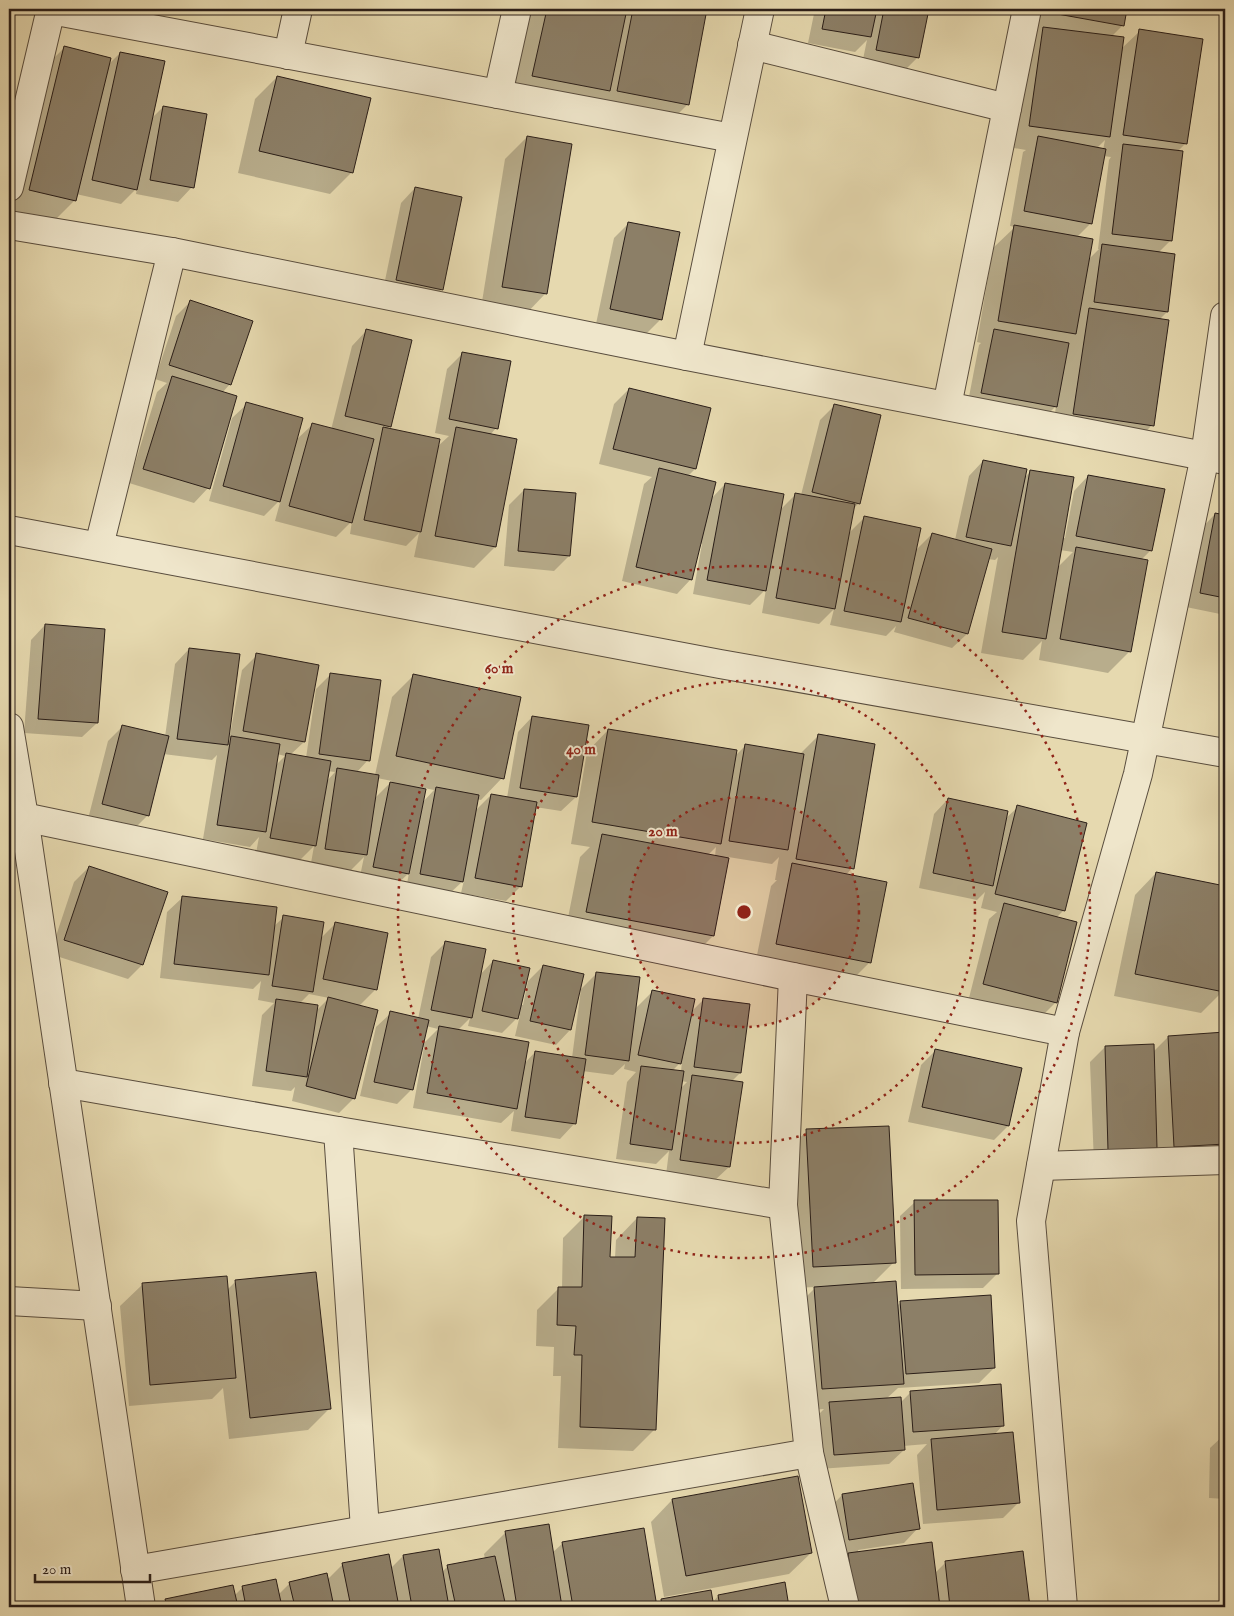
<svg xmlns="http://www.w3.org/2000/svg" width="1234" height="1616" font-family="'IM FELL English',serif">
	<rect width="100%" height="100%" fill="#e6d9af"/>
	<filter id="stains"><feTurbulence type="fractalNoise" baseFrequency=".004" numOctaves="4"/><feColorMatrix values="0 0 0 0 .2 0 0 0 0 .09 0 0 0 0 .02 0 0 0 .5 -.17"/></filter>
	<radialGradient id="worn" r=".72"><stop offset=".6" stop-color="#630" stop-opacity="0"/><stop offset="1" stop-color="#630" stop-opacity=".3"/></radialGradient>
	<g fill="#0003" fill-rule="evenodd">
		<path d="M131,9H149L146,11Z"/>
		<path d="M530,9H706L688,104L666,126L511,97Z"/>
		<path d="M815,9H928L918,57L903,72L862,64L867,40L855,52L808,43Z"/>
		<path d="M1036,9H1126L1123,25L1111,37L1121,49L1140,31L1185,144L1177,152L1171,240L1158,253L1167,312L1159,320L1152,425L1131,447L1052,435L1056,406L1041,421L967,407L979,345L981,343L977,342L993,248L1015,227L1010,226L1023,152L1026,150L1008,147ZM1105,140L1103,150L1097,148ZM1103,156L1111,157L1109,160L1098,249H1099L1088,260L1077,237L1091,223Z"/>
		<path d="M64,48L108,65L120,53L151,119L163,107L192,187L178,202L136,194L137,188L121,204L76,194L75,200L53,222L9,212L42,70Z"/>
		<path d="M277,77L352,172L330,194L238,173L255,99Z"/>
		<path d="M527,137L545,294L524,316L481,308L505,159Z"/>
		<path d="M415,188L442,289L427,304L382,295L401,203Z"/>
		<path d="M629,223L661,319L646,334L596,324L614,238Z"/>
		<path d="M190,302L230,384L222,393L208,488L194,503L129,483L157,392L167,383L155,379L176,316Z"/>
		<path d="M366,331L390,426L387,429L437,447L449,436L435,433L447,369L462,354L496,428L490,435L495,547L474,568L414,557L419,533L406,546L350,534L352,521L336,537L275,521L281,499L264,516L209,501L232,418L247,404L295,441L312,425L331,430L352,346Z"/>
		<path d="M629,389L710,409L695,469L688,476L711,499L725,484L780,510L796,494L801,495L820,420L835,405L859,503L852,510L848,534L865,517L915,551L932,534L955,540L969,476L983,461L1024,478L1031,471L1062,538H1065L1074,491L1088,476L1151,550L1141,560L1130,651L1108,673L1039,660L1042,641L1023,660L981,653L998,557L995,560L988,559L967,634L952,648L894,632L896,626L886,636L830,625L834,609L819,624L762,613L766,589L750,605L693,594L702,544L700,543L691,579L677,594L622,581L644,484L652,477L599,464L614,404ZM1060,550L1073,552L1057,568Z"/>
		<path d="M524,490L569,556L554,571L504,566L509,505Z"/>
		<path d="M1215,514L1225,516V615L1186,607L1201,529Z"/>
		<path d="M45,625L97,723L82,737L24,733L31,640Z"/>
		<path d="M189,649L227,740H229L242,670L257,655L304,742L290,755L306,758L316,689L330,675L368,760L356,773L375,775L392,697L414,675L502,778L481,800L477,799L474,812L491,795L507,798L518,732L532,717L576,797L561,811L535,807L521,886L506,901L461,893L464,880L447,896L406,889L409,873L393,888L359,881L364,857L351,870L311,863L314,846L300,860L256,853L259,837L250,847L203,839L217,755L212,760L163,754L148,815L133,830L88,819L108,741L123,726L165,737L175,664ZM277,754L285,756L276,765ZM327,771L335,772L326,782ZM377,778L392,781L374,799ZM424,788L434,790L422,803Z"/>
		<path d="M608,730L735,756L745,746L800,754L819,735L852,868L846,875L870,962L848,984L755,965L771,886L777,880H775L779,857L772,864L728,857L713,936L691,958L565,933L580,857L590,847L571,844L587,752ZM716,847L715,856L708,855Z"/>
		<path d="M948,799L1005,819L1018,807L1064,910L1056,918V1002L1041,1017L969,998L989,919L997,912L981,908L985,892L977,900L919,888L934,814Z"/>
		<path d="M89,867L142,965L128,979L50,954L74,882Z"/>
		<path d="M1156,873L1225,887V981L1223,991L1201,1013L1114,996L1135,895Z"/>
		<path d="M182,898L273,927L284,917L320,939L336,923L375,990L359,1006L354,1098L339,1113L292,1101L295,1087L291,1091L252,1086L262,1015L274,1003L258,1000L261,981L253,989L160,978L167,912ZM309,994L329,998L315,1012L299,1004Z"/>
		<path d="M446,942L479,976L493,961L520,1005H523L528,981L543,966L570,1030L556,1045L515,1036L520,1015L502,1033L468,1026L470,1018L458,1030L524,1064L535,1052L572,1058L581,989L597,973L635,1009L652,992L691,1012L704,999L740,1073L731,1082L729,1167L714,1181L666,1175L669,1151L656,1164L616,1159L627,1082L636,1072L624,1069L625,1064L613,1075L582,1071L574,1124L560,1139L511,1131L514,1111L501,1123L413,1108L424,1047H422L412,1089L397,1104L360,1096L376,1027L391,1013L418,1019L431,957ZM426,1026L438,1029L422,1045ZM682,1061L681,1072L672,1071ZM681,1081L687,1082L680,1089Z"/>
		<path d="M1225,1034V1164H1094L1090,1062L1105,1047L1153,1052L1168,1037Z"/>
		<path d="M936,1050L1008,1126L994,1140L908,1122L921,1065Z"/>
		<path d="M807,1131L894,1262L872,1284L897,1306L901,1302L994,1368L979,1383L898,1388L886,1399L901,1402L911,1392L1003,1425L994,1435L1018,1503L1003,1518L923,1524L917,1455L927,1444L903,1446L904,1450L889,1464L819,1469L815,1418L824,1409L800,1411L793,1310L816,1287L792,1288L785,1152Z"/>
		<path d="M915,1202L998,1273L983,1288L901,1289L900,1216Z"/>
		<path d="M585,1216L608,1258H615L616,1240L637,1218L655,1429L633,1451L558,1448L561,1376H553L554,1347L536,1346L537,1310L559,1288H562L563,1238Z"/>
		<path d="M236,1281L330,1408L308,1430L229,1439L223,1388L212,1399L129,1406L120,1306L142,1285L227,1290Z"/>
		<path d="M1225,1434V1499L1209,1498L1210,1448Z"/>
		<path d="M842,1495L918,1528L904,1543L858,1550V1553L935,1573L945,1563L1022,1553L1029,1607H831L827,1576L851,1552L834,1554L828,1510Z"/>
		<path d="M672,1500L811,1553L789,1574L664,1597L651,1522Z"/>
		<path d="M506,1532L552,1553L563,1543L656,1606L661,1600L712,1603L718,1596L784,1583L788,1607H159L166,1600L234,1596L243,1587L278,1595L290,1583L327,1580L343,1564L390,1569L403,1556L438,1550L442,1572L448,1566L485,1559L484,1554Z"/>
	</g>
	<g fill="#8c7f67" stroke="#2a1e18">
		<path d="M547,9H627L610,91L532,76Z"/>
		<path d="M633,9H707L689,105L617,91Z"/>
		<path d="M826,9H877L871,37L822,29Z"/>
		<path d="M884,9H929L919,58L876,50Z"/>
		<path d="M1053,9H1127L1124,26L1052,13Z"/>
		<path d="M1043,27L1124,37L1110,137L1029,126Z"/>
		<path d="M1139,29L1203,39L1187,144L1123,135Z"/>
		<path d="M64,46L111,58L76,201L29,190Z"/>
		<path d="M120,52L165,61L137,190L92,180Z"/>
		<path d="M277,76L371,98L353,173L259,151Z"/>
		<path d="M163,106L207,114L194,188L150,180Z"/>
		<path d="M527,136L572,144L547,294L502,287Z"/>
		<path d="M1038,136L1106,149L1092,224L1024,211Z"/>
		<path d="M1123,144L1183,151L1172,241L1112,234Z"/>
		<path d="M415,187L462,197L443,290L396,280Z"/>
		<path d="M628,222L680,232L662,320L610,309Z"/>
		<path d="M1014,225L1093,239L1076,334L998,321Z"/>
		<path d="M1102,244L1175,254L1168,312L1094,302Z"/>
		<path d="M190,300L253,321L231,385L169,365Z"/>
		<path d="M1089,308L1169,320L1154,426L1073,414Z"/>
		<path d="M366,329L412,340L391,427L345,416Z"/>
		<path d="M994,329L1069,343L1057,407L981,393Z"/>
		<path d="M462,352L511,361L498,429L449,419Z"/>
		<path d="M172,376L237,396L210,489L143,469Z"/>
		<path d="M629,388L711,408L696,469L613,449Z"/>
		<path d="M246,402L303,418L280,502L223,486Z"/>
		<path d="M834,404L881,415L860,504L812,492Z"/>
		<path d="M312,423L374,439L352,523L289,506Z"/>
		<path d="M383,427L440,439L421,532L364,520Z"/>
		<path d="M456,427L517,439L496,547L435,536Z"/>
		<path d="M983,460L1027,469L1011,546L966,537Z"/>
		<path d="M659,468L716,482L692,580L636,567Z"/>
		<path d="M1030,470L1074,477L1046,639L1002,632Z"/>
		<path d="M1088,475L1165,489L1152,551L1076,536Z"/>
		<path d="M725,483L784,494L766,591L707,580Z"/>
		<path d="M524,489L576,493L570,556L518,551Z"/>
		<path d="M795,493L855,504L835,609L776,598Z"/>
		<path d="M1215,513L1225,515V598L1200,593Z"/>
		<path d="M864,516L921,528L901,622L844,611Z"/>
		<path d="M932,533L992,549L968,634L908,618Z"/>
		<path d="M1076,547L1148,560L1131,652L1060,639Z"/>
		<path d="M45,624L105,629L98,723L38,719Z"/>
		<path d="M189,648L240,654L228,745L177,739Z"/>
		<path d="M256,653L319,665L305,742L243,731Z"/>
		<path d="M330,673L381,680L370,761L319,754Z"/>
		<path d="M413,674L521,697L504,779L396,756Z"/>
		<path d="M532,716L589,725L577,797L520,788Z"/>
		<path d="M122,725L169,736L149,816L102,804Z"/>
		<path d="M608,729L737,750L721,844L592,822Z"/>
		<path d="M818,734L875,744L854,869L796,859Z"/>
		<path d="M231,736L280,744L266,832L217,825Z"/>
		<path d="M745,744L804,754L788,850L729,841Z"/>
		<path d="M286,753L331,761L316,846L270,838Z"/>
		<path d="M337,768L379,775L367,855L325,849Z"/>
		<path d="M390,782L426,789L409,874L373,867Z"/>
		<path d="M436,787L479,795L463,882L420,874Z"/>
		<path d="M491,794L537,802L522,887L475,878Z"/>
		<path d="M948,798L1008,811L993,886L933,873Z"/>
		<path d="M1017,805L1087,823L1065,911L995,894Z"/>
		<path d="M602,834L729,858L714,936L586,912Z"/>
		<path d="M792,863L887,882L871,963L776,944Z"/>
		<path d="M89,866L168,892L143,965L64,940Z"/>
		<path d="M1156,872L1225,886L1224,992L1135,974Z"/>
		<path d="M182,896L277,907L269,975L174,964Z"/>
		<path d="M1004,903L1077,922L1057,1003L983,984Z"/>
		<path d="M283,915L324,922L313,992L272,986Z"/>
		<path d="M335,922L388,933L377,990L323,979Z"/>
		<path d="M445,941L486,949L472,1018L431,1010Z"/>
		<path d="M493,960L530,968L518,1019L482,1011Z"/>
		<path d="M543,965L584,974L571,1030L530,1021Z"/>
		<path d="M596,972L640,977L629,1061L585,1055Z"/>
		<path d="M652,990L695,999L681,1064L638,1055Z"/>
		<path d="M328,997L378,1010L355,1099L306,1086Z"/>
		<path d="M703,998L750,1004L741,1073L694,1067Z"/>
		<path d="M276,999L318,1005L307,1077L266,1071Z"/>
		<path d="M390,1011L429,1020L413,1090L374,1082Z"/>
		<path d="M439,1026L529,1042L517,1109L427,1093Z"/>
		<path d="M1225,1032V1144L1174,1147L1168,1036Z"/>
		<path d="M1154,1044L1157,1148L1108,1150L1105,1046Z"/>
		<path d="M935,1049L1022,1068L1009,1126L922,1107Z"/>
		<path d="M535,1051L586,1059L576,1124L525,1117Z"/>
		<path d="M641,1066L684,1071L672,1150L630,1144Z"/>
		<path d="M692,1075L743,1082L730,1167L680,1160Z"/>
		<path d="M889,1126L896,1263L813,1267L806,1129Z"/>
		<path d="M914,1200H998L999,1274L915,1275Z"/>
		<path d="M584,1215L612,1216L610,1257H635L637,1217L665,1218L656,1430L580,1427L582,1355H574L576,1326L557,1325L558,1287H582Z"/>
		<path d="M9,1221L12,1260L9,1261Z"/>
		<path d="M316,1272L331,1409L250,1418L235,1280Z"/>
		<path d="M227,1276L236,1378L150,1385L142,1283Z"/>
		<path d="M896,1281L904,1384L822,1389L814,1287Z"/>
		<path d="M991,1295L995,1368L906,1374L900,1301Z"/>
		<path d="M1001,1384L1004,1426L913,1432L910,1391Z"/>
		<path d="M901,1397L905,1450L834,1455L829,1402Z"/>
		<path d="M1013,1432L1020,1503L937,1510L931,1439Z"/>
		<path d="M1224,1432H1225V1484H1223Z"/>
		<path d="M798,1476L812,1553L686,1576L672,1499Z"/>
		<path d="M913,1483L920,1529L849,1540L842,1494Z"/>
		<path d="M549,1524L562,1607H517L505,1531Z"/>
		<path d="M644,1528L657,1607H573L562,1542Z"/>
		<path d="M932,1542L940,1607H855L848,1553Z"/>
		<path d="M439,1549L449,1607H412L403,1555Z"/>
		<path d="M1023,1551L1030,1607H950L945,1561Z"/>
		<path d="M389,1554L399,1607H351L342,1563Z"/>
		<path d="M495,1556L506,1607H456L447,1565Z"/>
		<path d="M327,1573L334,1607H295L289,1582Z"/>
		<path d="M276,1579L282,1607H246L242,1586Z"/>
		<path d="M785,1582L789,1607H720L718,1595Z"/>
		<path d="M233,1585L238,1607H167L165,1599Z"/>
		<path d="M711,1590L714,1607H662L661,1599Z"/>
	</g>
	<g fill="none" stroke-linecap="round" stroke-linejoin="round">
		<g stroke="#594d3e" stroke-width="30">
			<g id="minor">
				<path d="M51,10L732,138"/>
				<path d="M752,45L1007,108"/>
				<path d="M288,55L298,9"/>
				<path d="M498,94L517,9"/>
				<path d="M9,187L51,9"/>
				<path d="M9,225L172,252L687,356L1225,460"/>
				<path d="M687,356L760,9"/>
				<path d="M947,406L1027,9"/>
				<path d="M99,546L172,252"/>
				<path d="M9,727L24,817L141,1607"/>
				<path d="M9,814L793,977L1065,1032"/>
				<path d="M793,977L783,1205L809,1453L845,1607"/>
				<path d="M63,1083L338,1131L783,1205"/>
				<path d="M338,1131L365,1529"/>
				<path d="M1041,1166L1225,1160"/>
				<path d="M9,1301L97,1306"/>
				<path d="M135,1570L809,1453"/>
				<path d="M1063,1607L1031,1221L1065,1032L1138,774L1205,456L1225,316"/>
			</g>
		</g>
		<g stroke="#594d3e" stroke-width="30">
			<path id="tertiary" d="M9,530L720,664L1225,753"/>
		</g>
		<use href="#minor" stroke="#efe6cb" stroke-width="28"/>
		<use href="#tertiary" stroke="#efe6cb" stroke-width="28"/>
	</g>
	<circle cx="744" cy="912" r="115" fill="#8f2418" fill-opacity=".12"/>
	<g fill="none" stroke="#8f2418" stroke-width="2.5" stroke-dasharray="2.5 5">
		<circle cx="744" cy="912" r="115"/>
		<circle cx="744" cy="912" r="231"/>
		<circle cx="744" cy="912" r="346"/>
	</g>
	<circle cx="744" cy="912" r="8" fill="#8f2418" stroke="#efe6cb" stroke-width="2.5"/>
	<g font-size="15" text-anchor="middle" font-weight="bold" fill="#8f2418" stroke="#efe6cb" stroke-width="4" stroke-linejoin="round" paint-order="stroke">
		<text x="499" y="673">60 m</text>
		<text x="581" y="754">40 m</text>
		<text x="663" y="836">20 m</text>
	</g>
	<rect width="1234" height="1616" fill="none" stroke="#e6d9af" stroke-width="30"/>
	<rect x="10" y="10" width="1214" height="1596" fill="none" stroke="#2a1e18" stroke-width="2.5"/>
	<rect x="15" y="15" width="1204" height="1586" fill="none" stroke="#2a1e18"/>
	<path d="M35 1574v8h115v-8" fill="none" stroke="#2a1e18" stroke-width="2.5"/>
	<text x="42" y="1574" font-size="15" fill="#2a1e18" stroke="#efe6cb" stroke-width="4" paint-order="stroke">20 m</text>
	<rect width="100%" height="100%" filter="url(#stains)"/>
	<rect width="100%" height="100%" fill="url(#worn)"/>
</svg>
